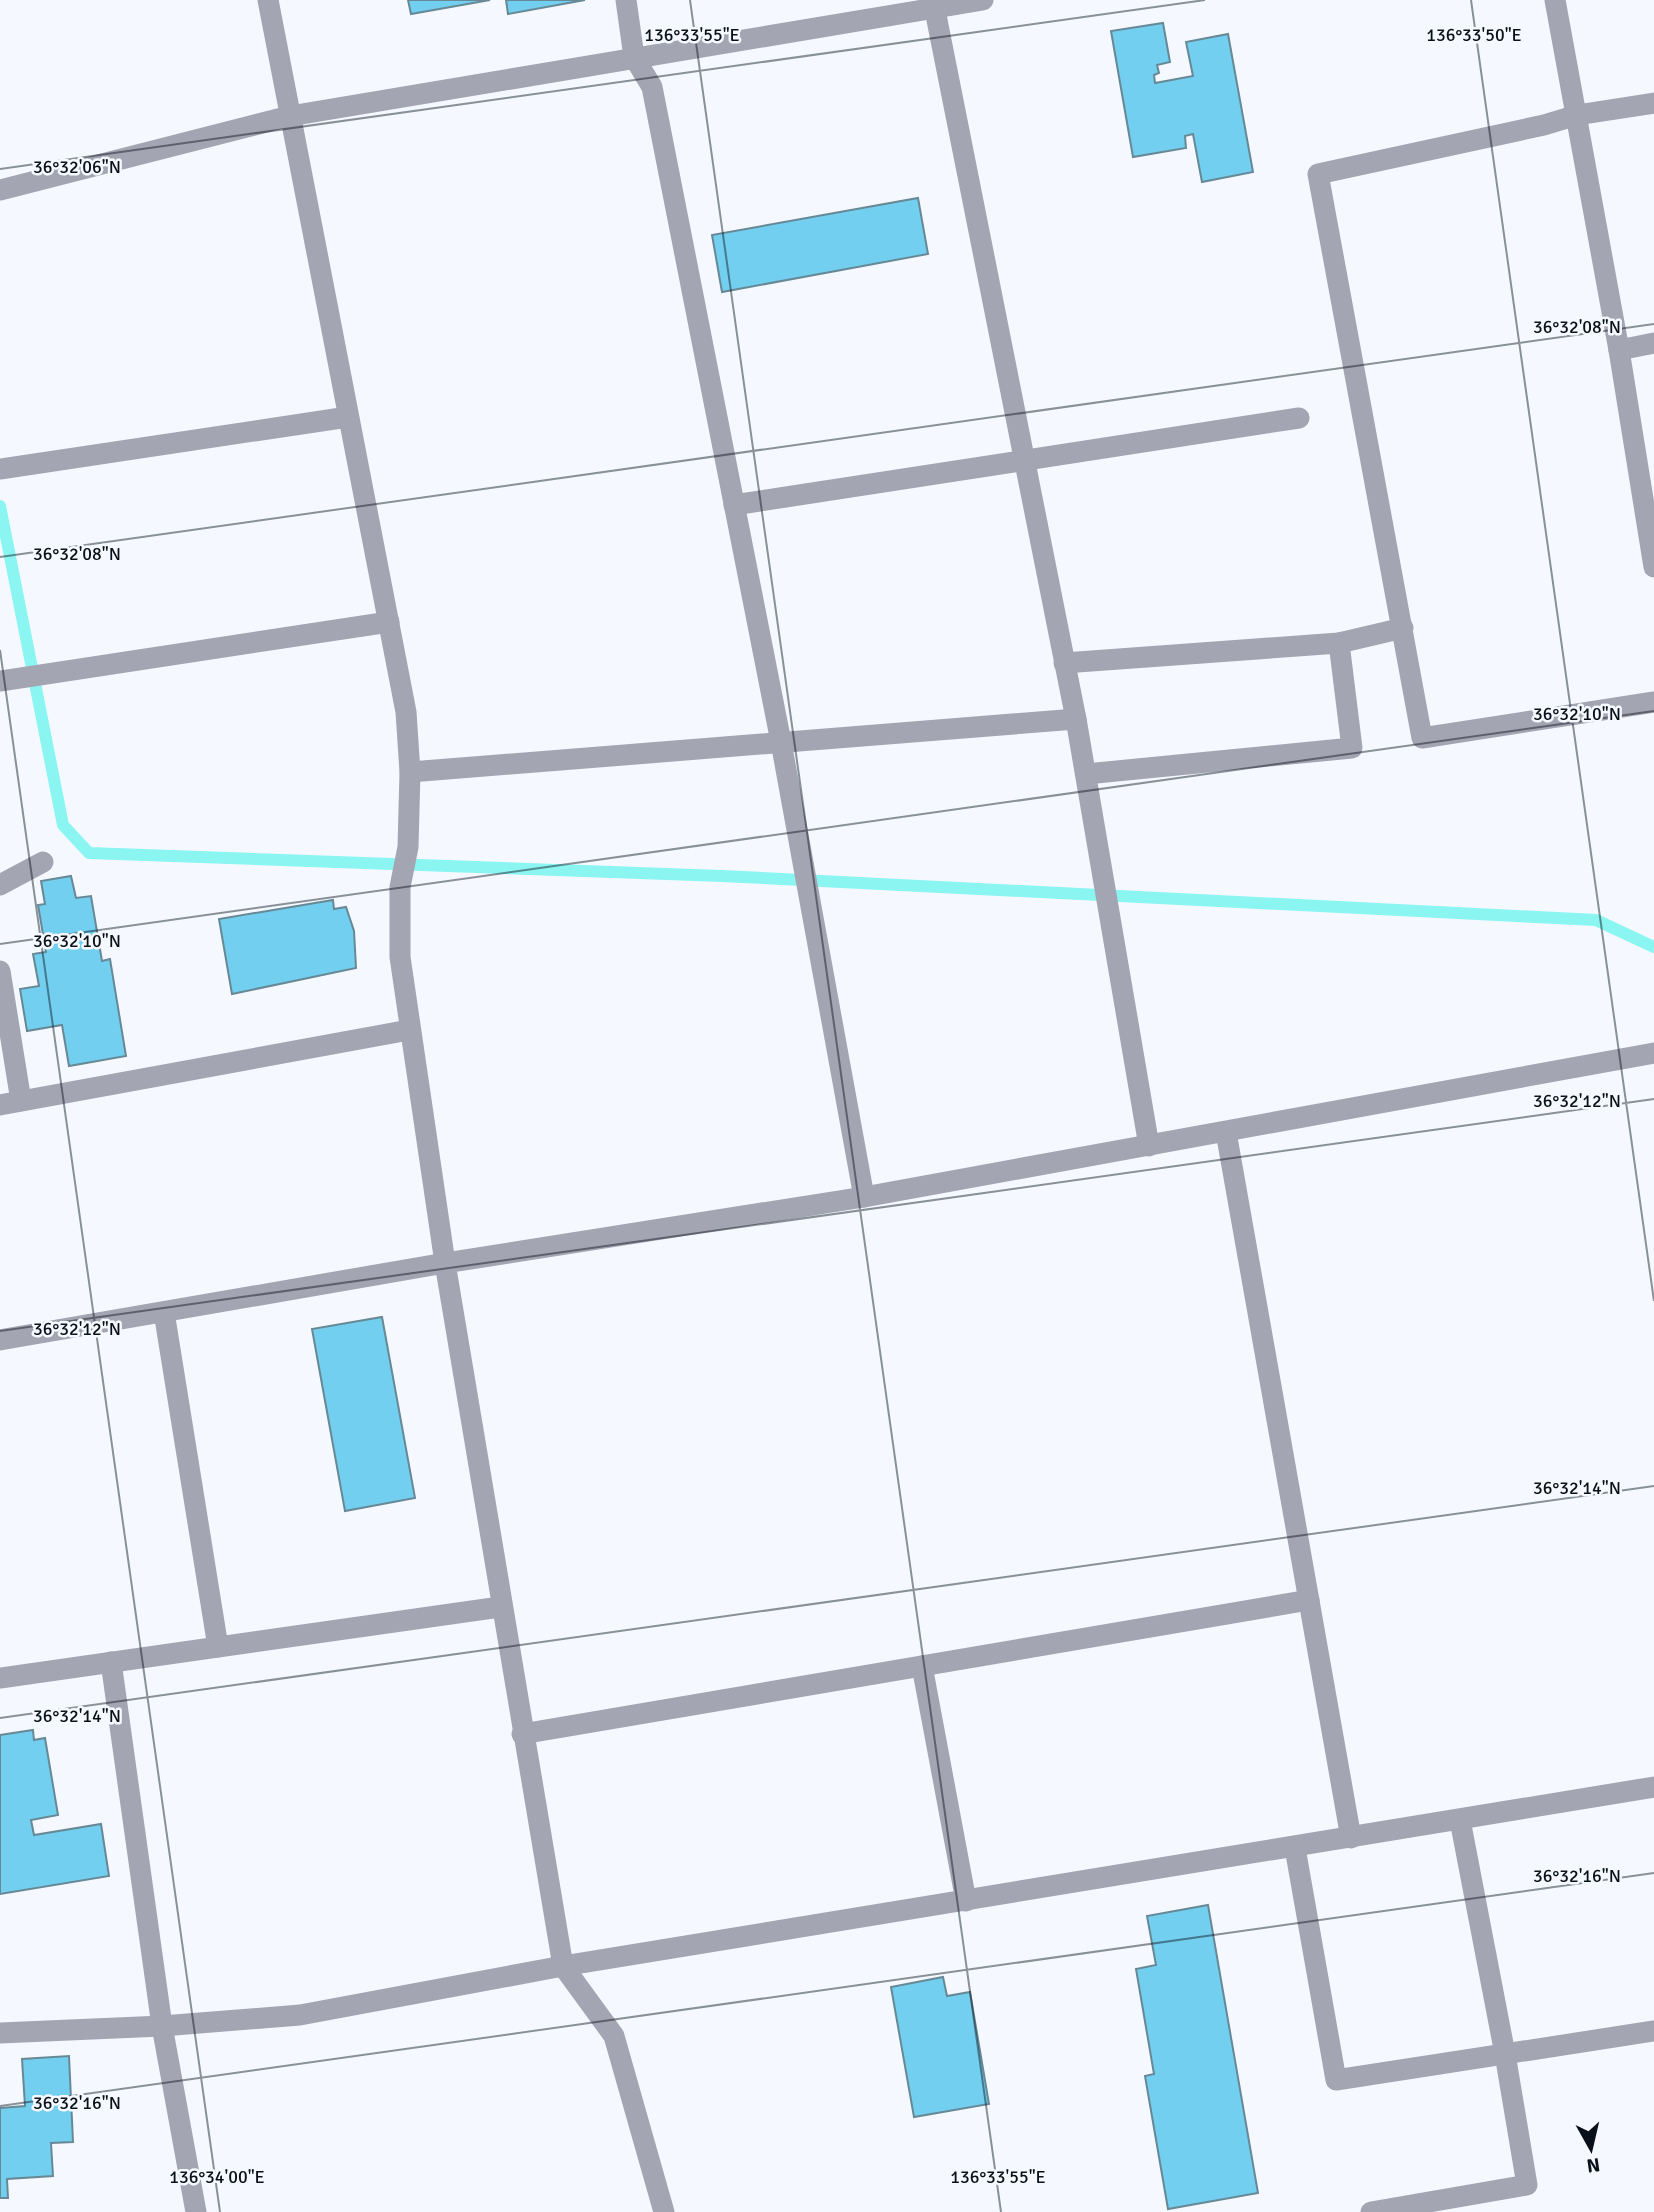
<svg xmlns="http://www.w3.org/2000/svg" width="1654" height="2212" font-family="Signika,sans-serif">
	<rect width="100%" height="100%" fill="#f5f9ff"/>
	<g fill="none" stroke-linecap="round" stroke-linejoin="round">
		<path stroke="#8bf5f2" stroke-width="12" d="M0,506L63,825L89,853L722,876L1596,920L1654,947"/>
	</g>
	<g fill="#72cfef" stroke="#678996" stroke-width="2">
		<path d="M408,0H490L411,14Z"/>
		<path d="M506,0H585L508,14Z"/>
		<path d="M1163,23L1170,62L1157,65L1159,73L1154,75L1155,83L1193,76L1186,42L1228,34L1253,172L1202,182L1193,134L1185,136L1186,148L1133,157L1111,31Z"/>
		<path d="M918,198L928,254L722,292L712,235Z"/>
		<path d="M71,876L76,898L91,896L102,961L110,959L126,1056L69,1066L62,1025L27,1031L20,989L39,986L33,954L46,952L38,905L45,904L41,881Z"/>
		<path d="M333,900L334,909L346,907L354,931L356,968L232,994L219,919Z"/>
		<path d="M382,1317L415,1498L345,1511L312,1329Z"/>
		<path d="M33,1730L34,1740L45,1738L58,1815L31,1820L34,1835L101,1824L109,1876L0,1894V1735Z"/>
		<path d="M1208,1905L1258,2193L1168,2209L1145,2076L1154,2074L1136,1969L1156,1965L1147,1916Z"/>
		<path d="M943,1977L947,1996L970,1992L989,2104L914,2117L891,1987Z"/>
		<path d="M69,2056L73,2142L51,2143L53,2176L7,2179L8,2198H0V2108L25,2106L22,2059Z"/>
	</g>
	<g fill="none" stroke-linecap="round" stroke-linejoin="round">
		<g stroke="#a4a5b2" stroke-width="21">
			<path d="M268,0L406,712L410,772L408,847L400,887V957L445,1263L563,1966L614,2036L664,2212"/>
			<path d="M626,0L634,57L652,87L781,742L864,1197"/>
			<path d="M933,0L1076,719L1149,1146"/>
			<path d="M1555,0L1619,350L1654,567"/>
			<path d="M1654,103L1577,115L1544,125L1318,174L1422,738L1654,702"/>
			<path d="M0,190L290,116L983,0"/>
			<path d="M1619,350L1654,343"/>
			<path d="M0,469L348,417"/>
			<path d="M734,505L1299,418"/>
			<path d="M1064,663L1339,643L1403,628"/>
			<path d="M0,681L389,622"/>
			<path d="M410,772L1076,719"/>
			<path d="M1086,774L1352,748L1339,643"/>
			<path d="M0,885L43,862"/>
			<path d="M0,971L21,1101"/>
			<path d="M0,1105L409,1030"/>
			<path d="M1226,1132L1351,1838"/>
			<path d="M164,1312L218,1647"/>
			<path d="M0,1340L445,1263L864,1197L1654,1053"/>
			<path d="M111,1662L162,2026L196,2212"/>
			<path d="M922,1666L966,1901"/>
			<path d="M0,1678L500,1607"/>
			<path d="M522,1734L1309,1600"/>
			<path d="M1295,1848L1336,2080L1654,2031"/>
			<path d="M0,2033L162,2026L300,2015L563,1966L1654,1787"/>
			<path d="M1371,2212L1527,2185L1505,2054L1460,1820"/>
		</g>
	</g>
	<path fill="none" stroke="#091019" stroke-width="2" stroke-opacity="0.45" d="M690,0L1001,2212M1471,0L1654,1301M0,169L1205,0M0,557L1654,324M0,650L220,2212M0,944L1654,711M0,1331L1654,1099M0,1718L1654,1486M0,2106L1654,1873"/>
	<g font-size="18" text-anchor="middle" fill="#091019" stroke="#f5f9ff" stroke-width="5" stroke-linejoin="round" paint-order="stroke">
		<text x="692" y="41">136°33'55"E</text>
		<text x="1474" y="41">136°33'50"E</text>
		<text x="77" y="173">36°32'06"N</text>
		<text x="1577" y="333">36°32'08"N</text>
		<text x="77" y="560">36°32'08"N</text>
		<text x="1577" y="720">36°32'10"N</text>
		<text x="77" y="947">36°32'10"N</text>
		<text x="1577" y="1107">36°32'12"N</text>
		<text x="77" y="1335">36°32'12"N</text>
		<text x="1577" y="1494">36°32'14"N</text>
		<text x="77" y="1722">36°32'14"N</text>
		<text x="1577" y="1882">36°32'16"N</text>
		<text x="77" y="2109">36°32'16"N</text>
		<text x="217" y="2183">136°34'00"E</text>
		<text x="998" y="2183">136°33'55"E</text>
	</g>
	<g transform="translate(1591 2149) rotate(172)" stroke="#f5f9ff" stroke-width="5" paint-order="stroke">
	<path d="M0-5L12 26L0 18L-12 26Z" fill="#091019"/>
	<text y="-10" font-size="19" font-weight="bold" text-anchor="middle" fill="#091019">N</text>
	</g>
</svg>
